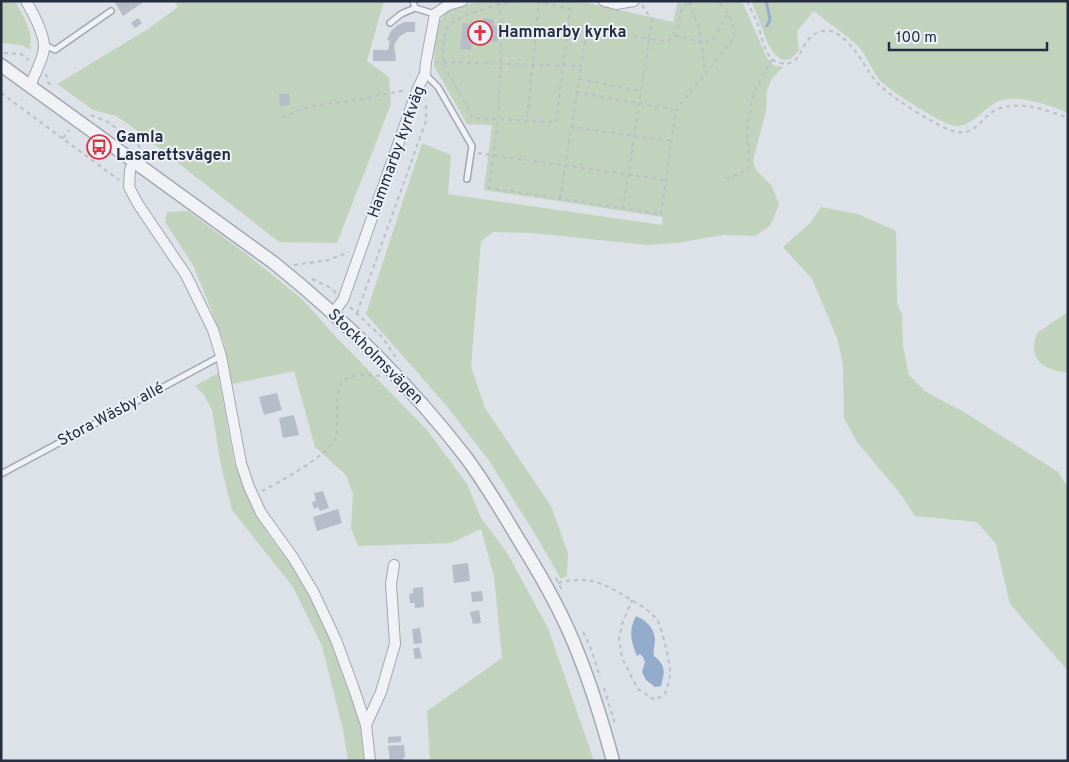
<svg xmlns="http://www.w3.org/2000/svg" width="1069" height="762" font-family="Overpass,sans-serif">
	<rect width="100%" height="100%" fill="#dde1e8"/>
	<g fill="#c2d3bd">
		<path d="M1,1H15C23,16 34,32 30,50L22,45L1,43Z"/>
		<path d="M174,1H384L367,61L389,77L391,104L337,243L279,242L131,126L116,116L93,110L57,84L148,29L178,7Z"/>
		<path d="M479,1H579L673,22L678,1H742L767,58L773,65L783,67L771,80L767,91L766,111L753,161L756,170L772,186L779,205L770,226L755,236L723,235L676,243L646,245L533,233L493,232L481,241L471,367L485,408L551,506L568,553L567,576L561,579L538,539L490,462L445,404L366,314L422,143L451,155L448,194L662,225L663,217L484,190L492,125L467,124L434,66L435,33L439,22L447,11Z"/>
		<path d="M751,1H1068V113C1050,105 1021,95 1002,100C986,104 975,126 956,126C945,126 886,89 879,79C871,69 867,56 859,47C845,33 829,24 814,11L797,31L799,50L791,59L782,60C768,51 766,38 760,23C758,16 754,9 751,1Z"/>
		<path d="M821,207L858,214L896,231L897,302L902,315L903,346L909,375L926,392L964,412L1058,472L1068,488V671L1010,604L996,544L977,522L915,516L899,492L857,442L844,418L843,364L837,338L812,279L783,247L810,223Z"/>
		<path d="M188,211L245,253L302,299L337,338L427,430L467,484L481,518L506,551L548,628L594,761H430L427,711L502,658L494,576L481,529L451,543L358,546L351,528L353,494L346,475L315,447L294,371L232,384L224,342L194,267L165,222L167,212Z"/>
		<path d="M1068,312V373C1054,371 1035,366 1034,349C1033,344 1036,338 1037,333Z"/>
		<path d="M218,373L234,462L247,494L267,533L298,574L332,643L359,722L365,761H348L343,730L322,646L293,587L232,510L221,466L212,410L204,395L195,386Z"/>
	</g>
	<path fill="#94accc" d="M636,616C645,620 654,627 655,639C655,645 653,649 654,656C666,666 665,671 661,686L655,687L646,680L642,672L645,662L643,657L640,654L637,656C631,642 628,630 636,616Z"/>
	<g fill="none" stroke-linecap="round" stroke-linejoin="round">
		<path stroke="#94accc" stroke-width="3" d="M766,1L770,19L767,26"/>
	</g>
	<g fill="#b7bcc9">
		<path d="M114,1H145L123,16Z"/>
		<path d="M138,18L142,23L135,28L131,23Z"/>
		<path d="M484,18L494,20L493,26H499L498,42L472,39L471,50L460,49L463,23L483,25Z"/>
		<path d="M405,22H415V32H407L400,36L395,43L394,50H395L396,61H373V50H388L390,41L387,40L391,31L398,25Z"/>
		<path d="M279,94H289L290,105L280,106Z"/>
		<path d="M277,393L282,410L264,415L259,397Z"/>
		<path d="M294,415L299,435L283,438L279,418Z"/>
		<path d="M323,491L329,508L320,511L318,507L314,509L312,502L316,501L314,493Z"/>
		<path d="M338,509L342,523L317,531L313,517Z"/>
		<path d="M468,563L470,581L454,583L452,565Z"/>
		<path d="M423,587L424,607L415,608V603H410L409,594L413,593V588Z"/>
		<path d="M482,591L483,601L472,602L471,592Z"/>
		<path d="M479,610L481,623L473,624L470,612Z"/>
		<path d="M420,628L422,643L414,644L412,629Z"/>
		<path d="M419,647L422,658L415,659L413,649Z"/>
		<path d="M401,736V742L388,743V737Z"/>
		<path d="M404,745L405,757L403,758V761H390L388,746Z"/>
	</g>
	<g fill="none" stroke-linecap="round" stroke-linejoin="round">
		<g stroke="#a2a7b2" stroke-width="8">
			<g id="service">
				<path d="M413,1L415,8L435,14"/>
				<path d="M390,23L401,14L415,8"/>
				<path d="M45,45L55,50L111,11"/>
				<path d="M425,74L438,87L472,146L467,179"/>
				<path d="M1,474L221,356"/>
			</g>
		</g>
		<g stroke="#a2a7b2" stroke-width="12">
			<g id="minor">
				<path d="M26,1C33,13 43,31 44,45C45,56 34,75 30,86"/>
				<path d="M604,1L616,4L634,1"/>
				<path d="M134,161L130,170L129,187L138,204L186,275L213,330L221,356L241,463L249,487L261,513L294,559L314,593L336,640L354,689L366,725L370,761"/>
				<path d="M333,313L343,300L418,88L425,74L426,62L435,14L448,5L462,1"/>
				<path d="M366,725L381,692L395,644L391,584L394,565"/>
			</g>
		</g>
		<g stroke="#a2a7b2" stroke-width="15">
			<path id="tertiary" d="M1,65L274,263C345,320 409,384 465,456C485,483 503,513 520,542C542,577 563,614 578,653C592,688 603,724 613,761"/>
		</g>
		<g stroke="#bbbfc7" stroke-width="2" stroke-dasharray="4 4" stroke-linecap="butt">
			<path d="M516,1L499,4L502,26L498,119L489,188L661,214L676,110L734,38C735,24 728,10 717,1"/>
			<path d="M533,1L539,2"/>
			<path d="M747,1C750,8 754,15 757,22C762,34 763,59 780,63C799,67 799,50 809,39C817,30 830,28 839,35C856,47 863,64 874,79C885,94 936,126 953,131C977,138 980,116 998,109C1019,100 1047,110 1068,118"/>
			<path d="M689,2L700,30L705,72"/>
			<path d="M499,4L464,16L450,23L444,36L443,63L473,118L556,122L570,9L539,2L527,120"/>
			<path d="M642,5L652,20L649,39L668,41C678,32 680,21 682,8L692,1"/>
			<path d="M675,35L703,43L713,39L728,13"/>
			<path d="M4,53L21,54L29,60"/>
			<path d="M435,62L581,66L588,27L649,39L623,209"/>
			<path d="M46,74L48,82L53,88"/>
			<path d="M579,79L641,91"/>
			<path d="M576,92L676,110"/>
			<path d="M1,93L119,180"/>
			<path d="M91,115L108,122L138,144L142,152"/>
			<path d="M282,117L312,106L356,100L406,90"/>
			<path d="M571,127L671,141"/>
			<path d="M63,138L69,130"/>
			<path d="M478,153L666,180"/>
			<path d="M726,179L748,170C751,157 747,144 747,131C749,105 757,80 773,59"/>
			<path d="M560,199L581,66"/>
			<path d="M294,265L329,260L349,252"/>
			<path d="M312,279L331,288L336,293"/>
			<path d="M350,307L383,338L398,361"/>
			<path d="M357,313L426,121V100"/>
			<path d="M262,491C280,482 329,455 336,437C338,433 337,425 337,421C337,380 338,372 381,376"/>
			<path d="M556,578L562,590"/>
			<path d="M558,583C589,575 603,583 630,599C639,605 650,610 657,620C662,627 671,666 670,675C669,681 667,688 665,694L655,700L638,689L622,658L619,639L622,624L632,600"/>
			<path d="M583,632L590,646L600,677"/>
			<path d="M604,688L615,724"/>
		</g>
		<use href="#service" stroke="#f0f2f6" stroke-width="5"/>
		<use href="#minor" stroke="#f0f2f6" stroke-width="10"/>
		<use href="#tertiary" stroke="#f0f2f6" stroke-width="12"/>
	</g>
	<defs>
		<g id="church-ring" transform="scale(1.25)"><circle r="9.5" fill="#edf0f6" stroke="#db3544" stroke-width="1.5"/><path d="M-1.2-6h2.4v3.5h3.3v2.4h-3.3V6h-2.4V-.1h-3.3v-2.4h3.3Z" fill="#db3544"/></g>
		<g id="bus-ring" transform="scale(1.25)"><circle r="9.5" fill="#edf0f6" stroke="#db3544" stroke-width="1.5"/><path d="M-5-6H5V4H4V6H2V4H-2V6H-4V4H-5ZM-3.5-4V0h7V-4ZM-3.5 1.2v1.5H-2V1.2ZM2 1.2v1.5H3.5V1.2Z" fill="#db3544"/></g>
	</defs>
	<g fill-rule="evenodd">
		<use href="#church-ring" x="480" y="33"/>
		<use href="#bus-ring" x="99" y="147"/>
	</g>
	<g text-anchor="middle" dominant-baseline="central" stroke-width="4" stroke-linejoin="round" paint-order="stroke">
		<g font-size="16" font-weight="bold" fill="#252d40" stroke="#edf0f6" text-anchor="start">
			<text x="498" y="33">Hammarby kyrka</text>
			<text x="116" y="138">Gamla<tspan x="116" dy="18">Lasarettsvägen</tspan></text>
		</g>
		<g font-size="16" fill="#252d40" stroke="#edf0f6">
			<text transform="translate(397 152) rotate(-70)">Hammarby kyrkväg</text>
			<text transform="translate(375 357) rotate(45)">Stockholmsvägen</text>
			<text transform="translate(111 415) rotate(-28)">Stora Wäsby allé</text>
		</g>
	</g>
	<rect width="1069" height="762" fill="none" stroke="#252d40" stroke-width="5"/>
	<path d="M889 42v8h158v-8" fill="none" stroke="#252d40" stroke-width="2.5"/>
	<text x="896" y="42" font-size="15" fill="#252d40" stroke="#edf0f6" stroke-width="4" paint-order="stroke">100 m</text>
</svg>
